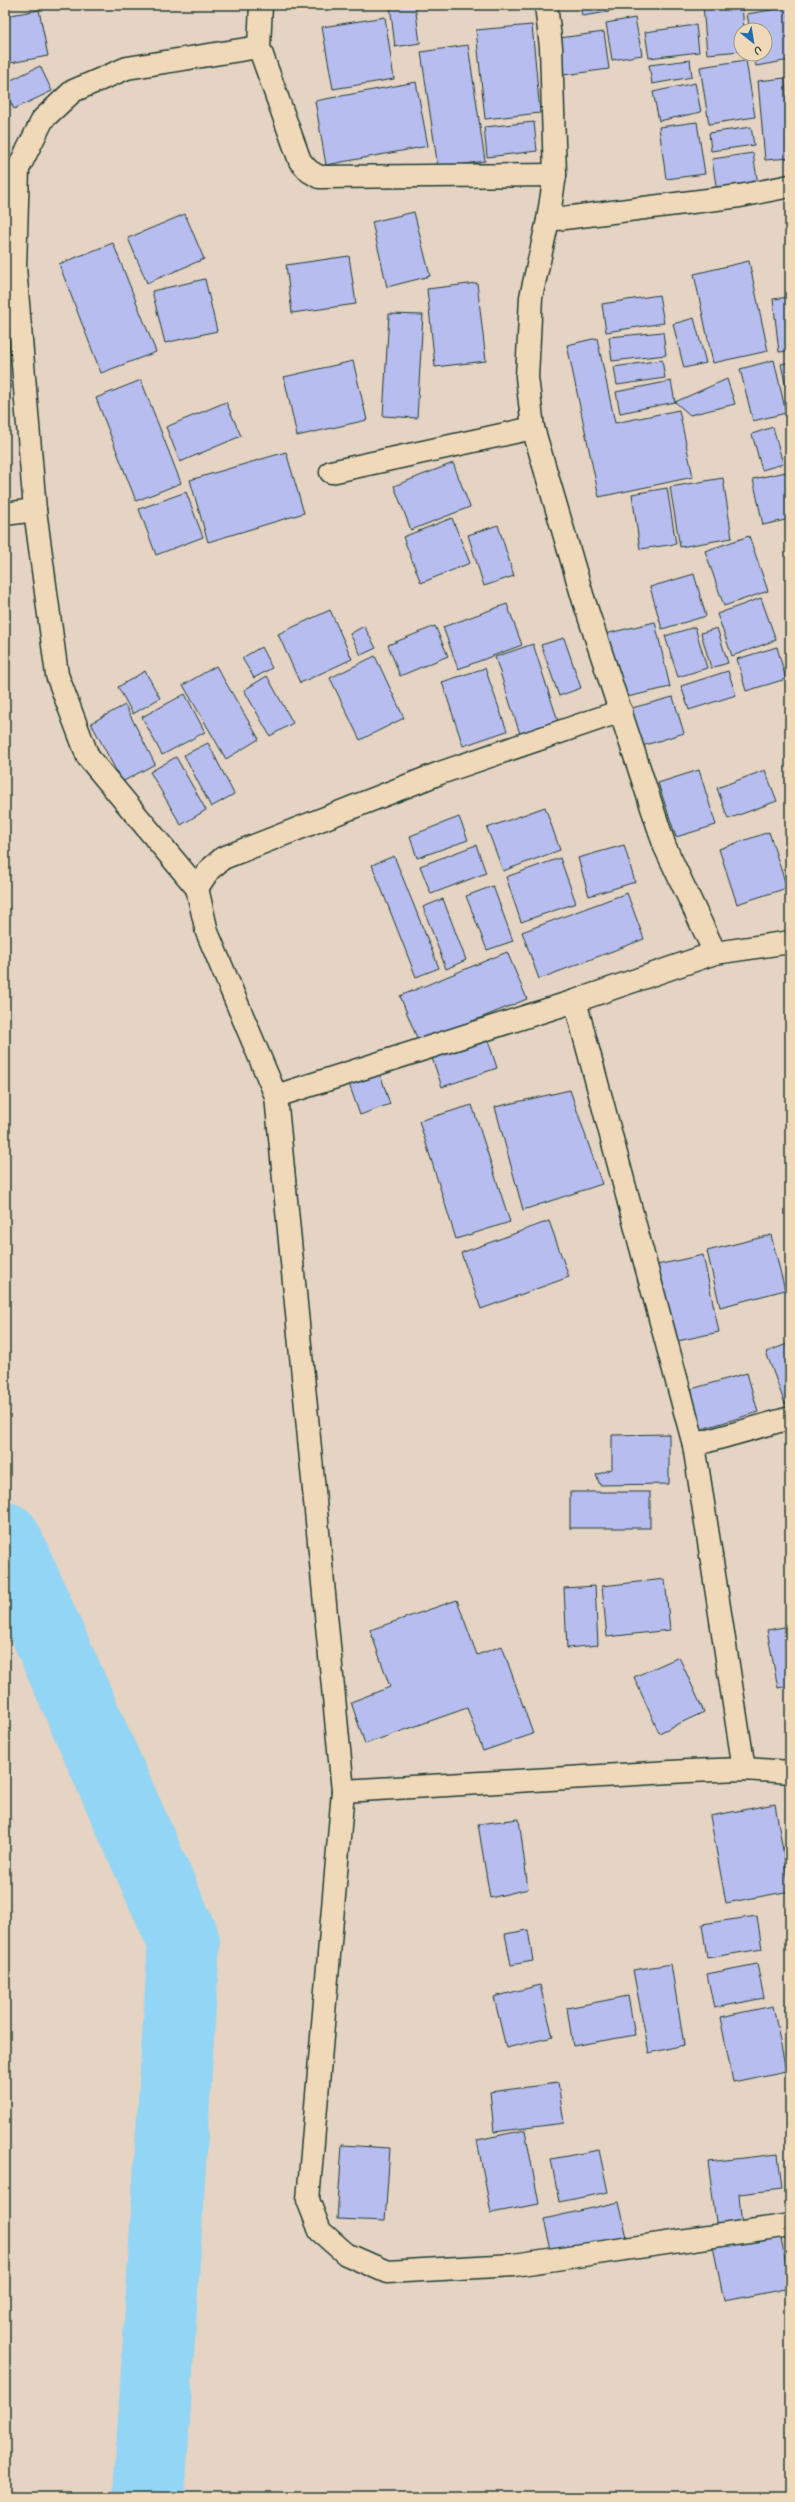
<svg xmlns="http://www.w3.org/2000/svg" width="795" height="2502" font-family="Mynerve,sans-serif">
	<rect width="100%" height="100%" fill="#e5d3c4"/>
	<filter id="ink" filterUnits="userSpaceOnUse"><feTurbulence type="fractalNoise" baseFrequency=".025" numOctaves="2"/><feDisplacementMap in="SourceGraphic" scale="8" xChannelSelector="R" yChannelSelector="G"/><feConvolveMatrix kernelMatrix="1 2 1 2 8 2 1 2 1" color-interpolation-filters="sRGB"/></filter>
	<g filter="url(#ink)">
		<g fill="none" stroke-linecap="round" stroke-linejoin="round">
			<path stroke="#92d5f4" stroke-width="72" d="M5,1538L184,1942L149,2497"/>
		</g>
		<g fill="#b7bdee" stroke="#1f3d34">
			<path d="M390,5H415L420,43L395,47Z"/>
			<path d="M580,5H608L609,12L582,16Z"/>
			<path d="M703,5H742L744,30H741V51L707,54Z"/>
			<path d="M789,7L790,60L756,66L754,54H765V30H750L747,14Z"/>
			<path d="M39,10L48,56L5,64V16Z"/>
			<path d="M385,17L394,79L333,89L322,27Z"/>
			<path d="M635,18L642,55L612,60L606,23Z"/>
			<path d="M532,25L540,113L485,119L476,30Z"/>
			<path d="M696,25L699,52L649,58L645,32Z"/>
			<path d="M604,32L609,69L564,75L559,38Z"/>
			<path d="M468,45L485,161L438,168L421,52Z"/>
			<path d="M690,60L692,77L652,84L649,65Z"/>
			<path d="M746,60L755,117L709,124L700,67Z"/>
			<path d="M40,66L52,91L14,109L5,91V83Z"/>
			<path d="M785,78L790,158L765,160L758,81Z"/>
			<path d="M416,82L428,146L326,165L315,101Z"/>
			<path d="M695,83L701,112L659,121L653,92Z"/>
			<path d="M534,122L537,151L487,157L484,127Z"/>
			<path d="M697,122L705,174L666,179L659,127Z"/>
			<path d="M751,127L754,145L711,151L709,133Z"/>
			<path d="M753,153L758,185L717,192L712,159Z"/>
			<path d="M414,212L430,276L387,287L372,222Z"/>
			<path d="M185,214L204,259L147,283L128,238Z"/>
			<path d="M113,243L156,352L101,373L59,264Z"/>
			<path d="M349,256L356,304L292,313L286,265Z"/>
			<path d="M749,261L768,351L713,363L694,274Z"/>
			<path d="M205,279L217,331L165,343L152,291Z"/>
			<path d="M477,283L486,361L435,367L427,289Z"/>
			<path d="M659,295L664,323L606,332L602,304Z"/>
			<path d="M790,297V351L779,352L773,299Z"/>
			<path d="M389,314L423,315L417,418L383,416Z"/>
			<path d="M694,318L706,363L684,368L673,324Z"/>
			<path d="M663,332L666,355L612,361L609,337Z"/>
			<path d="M597,338L615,423L679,410L693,477L599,497L567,345Z"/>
			<path d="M662,360L665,378L617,385L614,367Z"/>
			<path d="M774,360L786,413L753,421L740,369Z"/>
			<path d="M353,361L367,420L297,436L284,377Z"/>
			<path d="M790,362V396L788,397L781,364Z"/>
			<path d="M727,379L735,404L690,415L675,402Z"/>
			<path d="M141,380L181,483L136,501L96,398Z"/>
			<path d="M671,381L675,402L620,413L616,392Z"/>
			<path d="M226,402L241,436L180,462L166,427Z"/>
			<path d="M773,427L783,464L762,470L752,434Z"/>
			<path d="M286,452L304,513L208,542L190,480Z"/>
			<path d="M453,463L470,507L411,530L394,486Z"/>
			<path d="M786,472L790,492V519L763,525L753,479Z"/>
			<path d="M723,478L732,538L680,547L670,487Z"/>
			<path d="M667,488L676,544L640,549L632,494Z"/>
			<path d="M186,492L203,537L156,555L139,509Z"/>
			<path d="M452,518L470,563L421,583L403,537Z"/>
			<path d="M498,525L514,576L484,586L468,535Z"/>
			<path d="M749,536L768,591L724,606L705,551Z"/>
			<path d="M694,574L706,616L662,629L650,587Z"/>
			<path d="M761,598L776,640L732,656L717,614Z"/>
			<path d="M507,604L522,645L458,669L443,627Z"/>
			<path d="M330,610L352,659L300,683L278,634Z"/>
			<path d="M655,622L670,687L619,699L605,634Z"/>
			<path d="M364,626L376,648L361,655L350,634Z"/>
			<path d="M435,626L448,656L400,676L388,645Z"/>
			<path d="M695,627L707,668L678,677L665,636Z"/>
			<path d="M717,628L728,663L711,668L701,633Z"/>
			<path d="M564,638L581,688L559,696L541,645Z"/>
			<path d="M533,644L558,721L520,734L495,657Z"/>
			<path d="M261,647L272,668L254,678L242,658Z"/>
			<path d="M777,647L786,679L746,691L737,659Z"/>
			<path d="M375,656L404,718L360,740L330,678Z"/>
			<path d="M216,666L259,739L226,759L183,685Z"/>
			<path d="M485,668L507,731L463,746L442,682Z"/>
			<path d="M145,671L160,698L133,714L118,687Z"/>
			<path d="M728,671L736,695L689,710L681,686Z"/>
			<path d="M267,676L293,723L270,736L244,690Z"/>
			<path d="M185,694L205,732L162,755L142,717Z"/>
			<path d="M673,697L684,733L639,747L628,709Z"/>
			<path d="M125,705L155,764L122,782L91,723Z"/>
			<path d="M208,743L234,794L211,807L184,755Z"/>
			<path d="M176,757L206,810L181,825L150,772Z"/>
			<path d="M699,770L716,825L676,837L658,783Z"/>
			<path d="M765,770L777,801L728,819L717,788Z"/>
			<path d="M545,807L560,850L503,871L487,828Z"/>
			<path d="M459,817L468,840L417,858L410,836Z"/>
			<path d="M769,832L787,888L737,904L719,849Z"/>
			<path d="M476,845L486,873L431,894L420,866Z"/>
			<path d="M624,845L635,882L589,896L578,858Z"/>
			<path d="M394,856L439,968L416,977L372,865Z"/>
			<path d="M560,858L576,903L521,922L506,877Z"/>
			<path d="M493,886L513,941L487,950L466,896Z"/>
			<path d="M627,893L644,939L539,979L522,932Z"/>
			<path d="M443,899L466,960L446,969L423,907Z"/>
			<path d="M507,952L527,999L419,1043L400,996Z"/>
			<path d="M487,1037L497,1068L442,1087L431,1055Z"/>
			<path d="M379,1071L390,1104L360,1115L348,1081Z"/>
			<path d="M570,1090L602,1184L523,1210L495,1107Z"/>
			<path d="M472,1105L510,1222L456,1239L419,1121Z"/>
			<path d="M549,1221L569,1277L481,1309L461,1253Z"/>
			<path d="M771,1235L785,1290L720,1307L707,1251Z"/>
			<path d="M703,1255L719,1332L673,1342L657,1265Z"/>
			<path d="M790,1343V1402L785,1404L766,1352Z"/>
			<path d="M747,1373L758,1412L699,1430L688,1390Z"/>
			<path d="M669,1434V1484L600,1485L596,1475L612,1469V1435Z"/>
			<rect x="570" y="1492" width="80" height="36"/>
			<path d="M665,1579L670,1630L607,1637L602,1586Z"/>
			<path d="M595,1586L598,1645L567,1648L564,1588Z"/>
			<path d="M457,1600L477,1655L502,1646L533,1734L483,1751L467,1708L365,1744L351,1702L390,1687L370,1630Z"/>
			<path d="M790,1626V1686L778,1688L767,1630Z"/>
			<path d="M679,1657L704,1712L659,1733L634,1677Z"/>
			<path d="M775,1804L790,1891L726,1903L710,1816Z"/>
			<path d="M519,1819L528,1889L490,1898L478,1824Z"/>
			<path d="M757,1916L762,1949L707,1958L702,1924Z"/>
			<path d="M528,1930L533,1961L511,1965L505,1934Z"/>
			<path d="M671,1964L684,2045L649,2053L633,1970Z"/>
			<path d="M757,1964L764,1998L714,2008L707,1974Z"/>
			<path d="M540,1985L553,2037L506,2048L494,1997Z"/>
			<path d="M628,1996L635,2035L573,2046L567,2008Z"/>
			<path d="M773,2006L786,2071L733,2082L720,2017Z"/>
			<path d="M790,2008V2041L785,2009Z"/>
			<path d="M558,2083L564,2123L494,2132L490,2092Z"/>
			<path d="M525,2130L539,2204L491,2213L477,2140Z"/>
			<path d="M342,2145L390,2148L385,2221L337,2219Z"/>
			<path d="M599,2150L608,2192L559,2202L551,2159Z"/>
			<path d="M778,2154L782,2189L739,2194L742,2227L717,2230L708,2162Z"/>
			<path d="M619,2202L628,2242L553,2259L544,2219Z"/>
			<path d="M780,2232L790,2288L724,2301L713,2246Z"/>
		</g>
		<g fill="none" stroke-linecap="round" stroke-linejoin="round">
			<g stroke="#1f3d34" stroke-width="25">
				<g id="minor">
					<path d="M261,5L259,47L300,161L309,171L319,177L555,175"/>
					<path d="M546,5L551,47L555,175L548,220L531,297L527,377L533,428L583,598L665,847L715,953L790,942"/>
					<path d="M259,47L127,68L73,91L43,119L18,169L15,267L35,510L57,675L88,757L197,888L207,932L276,1096L343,1791L308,2200L320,2231L346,2254L387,2272L514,2265L790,2225"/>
					<path d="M548,220L740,196L790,186"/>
					<path d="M331,472L533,428"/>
					<path d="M5,514L35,510"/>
					<path d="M197,888L209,870L223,858L440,773L621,711"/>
					<path d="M575,1001L694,1445"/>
					<path d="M276,1096L575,1001L715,953"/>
					<path d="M744,1769L694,1445L790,1418"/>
					<path d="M343,1791L688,1771L744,1769L790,1772"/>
				</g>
			</g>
			<use href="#minor" stroke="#f0d9b9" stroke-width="22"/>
		</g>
	</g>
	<rect width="795" height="2502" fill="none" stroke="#f0d9b9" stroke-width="20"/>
	<rect x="10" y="10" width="775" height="2482" fill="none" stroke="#1f3d34" stroke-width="1.5" filter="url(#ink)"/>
	<g transform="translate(753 42) rotate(150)"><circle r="19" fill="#f0d9b9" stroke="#9c9b84"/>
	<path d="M0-3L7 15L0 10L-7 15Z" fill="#1f6fb2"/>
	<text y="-6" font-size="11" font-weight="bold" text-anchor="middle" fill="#1f3d34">U</text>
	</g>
</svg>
